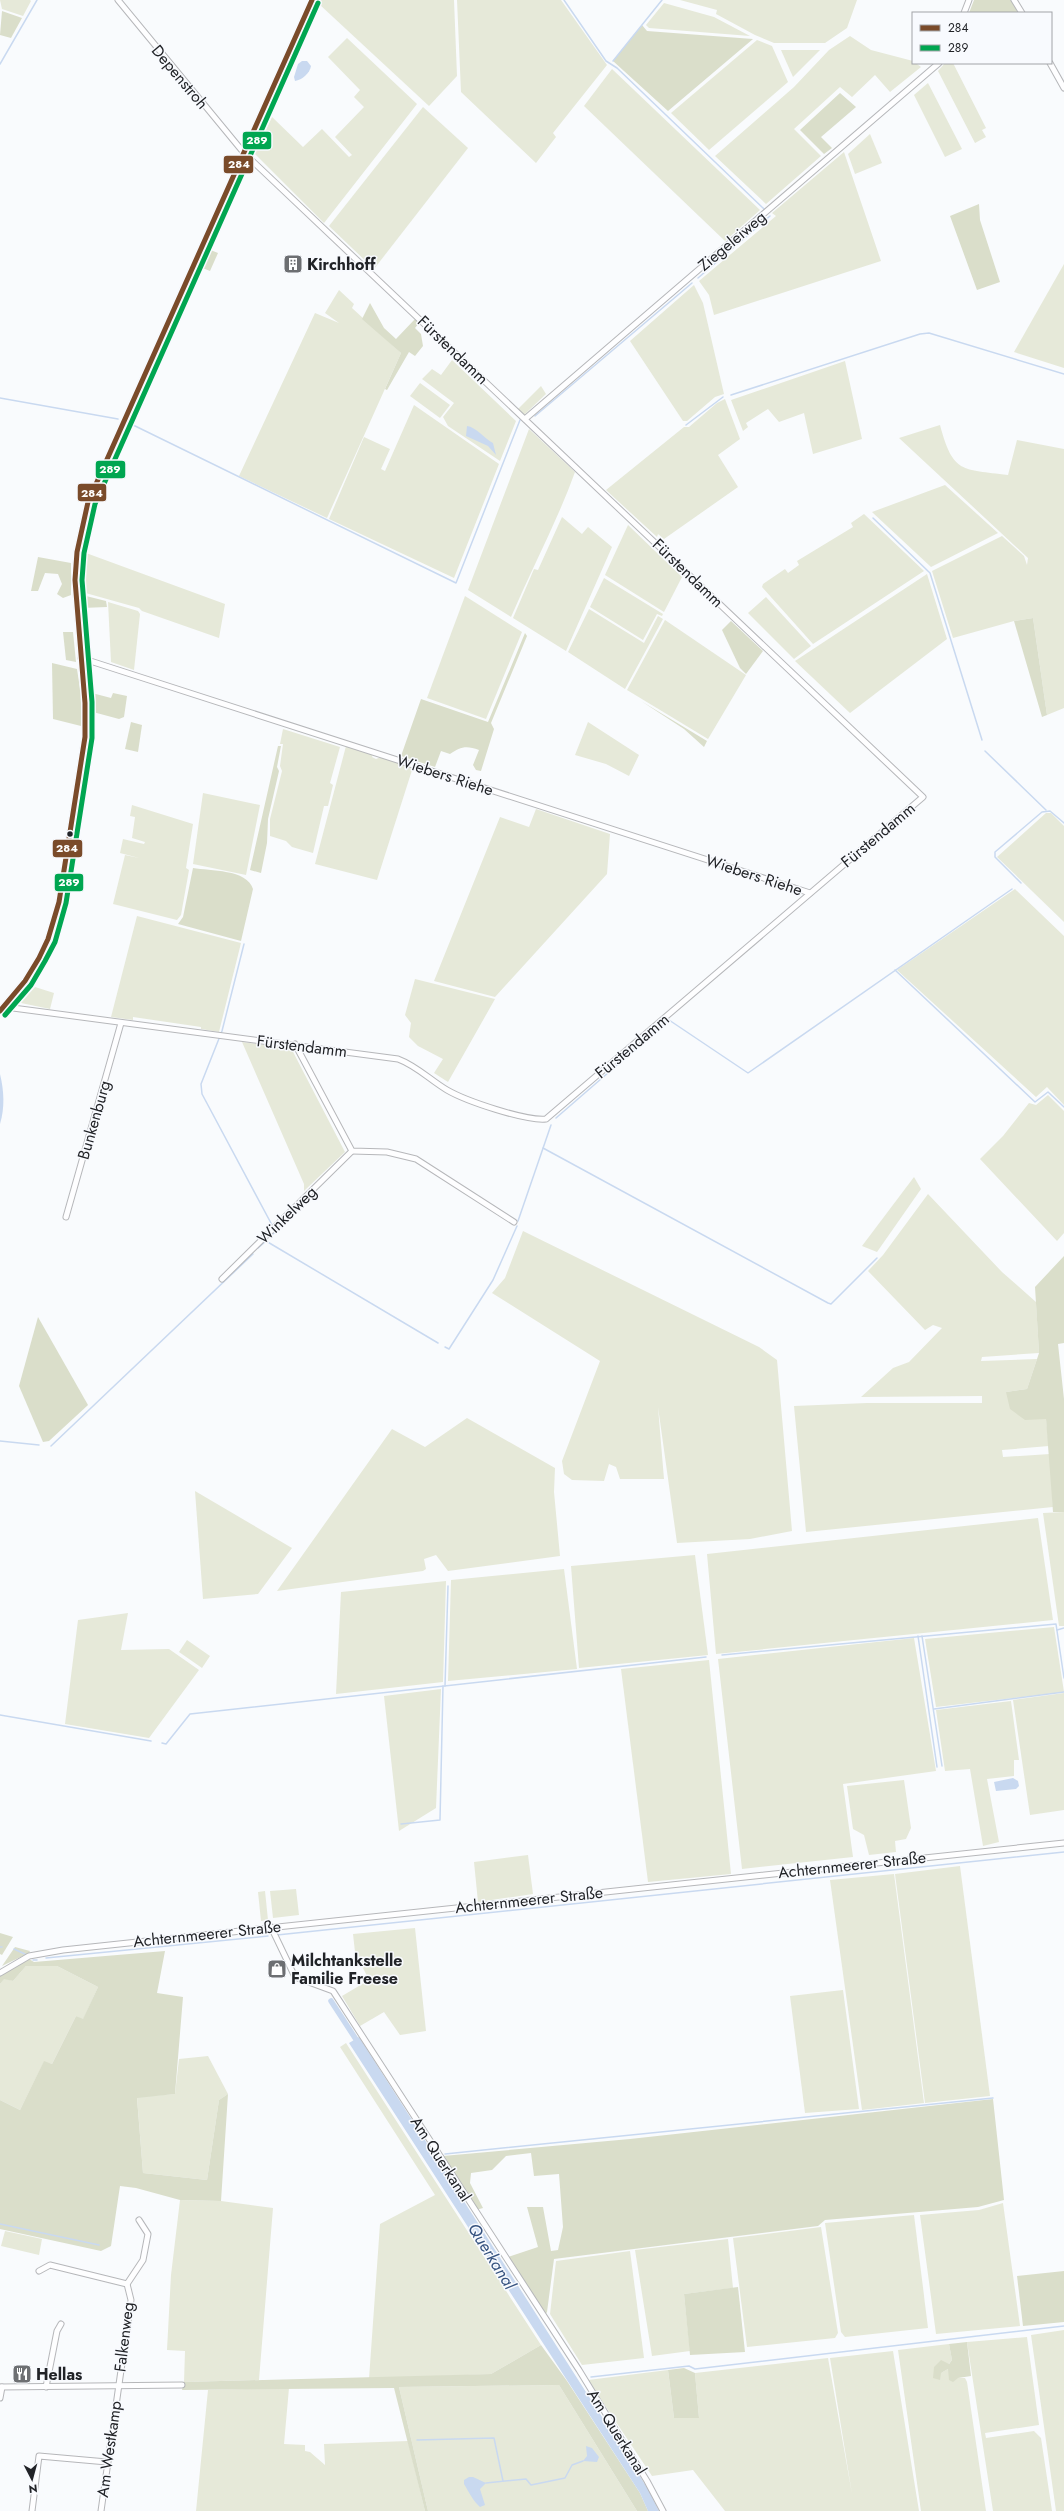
<svg xmlns="http://www.w3.org/2000/svg" width="1064" height="2511" font-family="Jost,sans-serif">
	<rect width="100%" height="100%" fill="#f9fbfd"/>
	<g fill="#e6e9d9">
		<path d="M0,0H30L31,1L23,16L2,9Z"/>
		<path d="M321,0H454L457,76L429,106L319,4Z"/>
		<path d="M457,0H561L607,65L553,133L556,137L536,163L461,92Z"/>
		<path d="M680,0H857L847,28L825,43H774L755,35L716,14L717,10Z"/>
		<path d="M664,3L714,17L750,36L649,28L646,25Z"/>
		<path d="M850,36L871,50L913,61L921,67L890,92L875,75L852,97L840,87L794,129L821,156L766,204L715,156L794,87L829,50Z"/>
		<path d="M347,38L417,104L324,223L255,154L272,117L303,147L322,129L349,157L352,155L335,137L364,107L354,97L360,90L328,57Z"/>
		<path d="M757,40L772,46L788,82L709,150L671,113Z"/>
		<path d="M781,50H820L793,77Z"/>
		<path d="M945,63H953L986,128L982,130L986,137L975,143L938,71Z"/>
		<path d="M612,69L760,210L725,241L584,106Z"/>
		<path d="M928,83L962,149L945,157L914,95Z"/>
		<path d="M423,107L468,148L374,269L329,226Z"/>
		<path d="M870,134L882,163L855,174L848,154Z"/>
		<path d="M844,152L881,261L714,315L709,295L699,281L776,216L772,213Z"/>
		<path d="M1064,264V368L1014,352Z"/>
		<path d="M694,285L703,303L724,394L715,397L687,421H683L630,341Z"/>
		<path d="M339,290L354,304L352,308L401,353L327,518L239,476L315,313L339,323L325,313Z"/>
		<path d="M452,360L516,421L500,461L448,426L443,417L454,403L422,379L432,369L441,375Z"/>
		<path d="M845,361L862,439L813,454L804,413L779,422L768,409L746,423L748,427L743,431L731,400Z"/>
		<path d="M420,383L450,405L440,418L410,396Z"/>
		<path d="M541,386L546,394L524,415L518,409Z"/>
		<path d="M725,399L740,439L718,455L738,487L664,539L658,534L657,537L606,490L684,427H689L717,403Z"/>
		<path d="M414,405L499,464L454,578L329,519L364,437L390,449L381,469L385,471Z"/>
		<path d="M940,425C953,474 962,469 1008,475L1017,440L1064,449V708L1047,715L1033,618L1014,621L953,638L932,571L1002,536L1024,556L1027,565L1028,558L899,438Z"/>
		<path d="M529,429L575,472C557,522 532,568 511,617L468,590Z"/>
		<path d="M945,485L998,533L931,567L872,512Z"/>
		<path d="M864,514L924,571L813,644L762,587L763,584L785,569L788,573L799,565L797,561L853,527L851,523Z"/>
		<path d="M562,517L582,534L588,527L612,547L566,651L513,618L534,569L538,570Z"/>
		<path d="M628,525L682,577L664,612L605,575Z"/>
		<path d="M86,553L225,604L219,638L142,611L139,608L82,592Z"/>
		<path d="M927,574L947,639L850,713L795,661Z"/>
		<path d="M604,578L663,614L662,616L657,614L643,640L590,607Z"/>
		<path d="M465,596L522,632L486,719L427,698Z"/>
		<path d="M766,597L811,646L794,659L748,613Z"/>
		<path d="M108,602L138,611L140,614L134,670L111,662Z"/>
		<path d="M589,609L644,643L658,616L663,619L625,689L568,652Z"/>
		<path d="M665,620L746,675L708,739L627,690Z"/>
		<path d="M588,722L639,755L629,776L606,764L575,755Z"/>
		<path d="M283,729L340,747L330,783L333,785L328,806H324L313,853L292,847L286,841L270,836V819L282,771L280,766L283,744H280Z"/>
		<path d="M346,746L373,754L372,757L376,759L381,757L413,767L377,880L315,864Z"/>
		<path d="M203,793L260,805L246,875L193,864Z"/>
		<path d="M132,805L193,824L186,868L189,870L181,915L177,920L113,904L125,855L139,858L120,853L123,839L144,844L145,842L132,838L135,817L130,816Z"/>
		<path d="M536,809L610,834L607,874L495,997L434,981L500,817L529,827Z"/>
		<path d="M1046,813H1051L1064,826V922L997,857Z"/>
		<path d="M1015,889L1064,936V1105L1047,1087L1036,1097L897,970Z"/>
		<path d="M137,916L241,943L219,1032L201,1029V1027L133,1017V1020L111,1017Z"/>
		<path d="M415,979L495,999L448,1082L434,1073L443,1059L418,1046L409,1037L411,1023L405,1015Z"/>
		<path d="M35,987L54,993L50,1009L21,1003Z"/>
		<path d="M242,1042L291,1048L345,1152L304,1191V1184Z"/>
		<path d="M1048,1095L1064,1111V1233L1057,1241L980,1159L1003,1136L1029,1103L1036,1105Z"/>
		<path d="M914,1177L921,1189L877,1252L862,1246Z"/>
		<path d="M928,1194L1002,1272L1036,1302L1039,1353L982,1357L981,1361L1037,1359L1027,1389L1006,1392L1046,1419L1049,1446L1002,1450L1003,1457L1050,1454L1053,1507L806,1532L794,1406L867,1403H982V1396L861,1397L893,1368L909,1362L942,1328L933,1325L925,1330L868,1271L883,1255Z"/>
		<path d="M523,1231L759,1347L777,1360L792,1531L750,1539L677,1543L658,1407L664,1479H620L616,1467L609,1464L604,1481L572,1480L564,1474L562,1461L600,1361L492,1293L505,1278Z"/>
		<path d="M467,1418L555,1468L554,1492L560,1556L448,1571L436,1555L424,1559L426,1569L423,1571L277,1591L392,1429L425,1447Z"/>
		<path d="M195,1491L292,1548L258,1594L203,1599Z"/>
		<path d="M1064,1512V1626H1059L1043,1513Z"/>
		<path d="M1038,1518L1053,1620L716,1654L707,1554Z"/>
		<path d="M695,1555L708,1655L579,1668L571,1566Z"/>
		<path d="M564,1569L577,1669L448,1681L451,1580Z"/>
		<path d="M446,1581L443,1682L336,1694L341,1592Z"/>
		<path d="M128,1613L121,1650L169,1649L199,1670L149,1738L65,1724L78,1620Z"/>
		<path d="M1054,1627L1064,1692L936,1707L925,1639Z"/>
		<path d="M914,1638L936,1771L843,1784L853,1857L742,1869L718,1659Z"/>
		<path d="M187,1640L210,1656L202,1668L179,1652Z"/>
		<path d="M709,1660L731,1874L648,1882L621,1669Z"/>
		<path d="M441,1689L436,1808L399,1831L384,1696Z"/>
		<path d="M1064,1693V1810L1030,1815L1013,1700Z"/>
		<path d="M1011,1701L1019,1760H1014V1776L987,1779L999,1842L983,1846L970,1769L945,1771L936,1710Z"/>
		<path d="M904,1780L911,1828L906,1839L895,1841L896,1852L869,1855L864,1835L853,1829L847,1786Z"/>
		<path d="M528,1855L533,1894L478,1902L474,1862Z"/>
		<path d="M960,1866L990,2096L925,2103L895,1874Z"/>
		<path d="M894,1874L924,2103L862,2110L830,1880Z"/>
		<path d="M296,1889L299,1915L273,1918L270,1891Z"/>
		<path d="M265,1891L268,1920L261,1921L258,1892Z"/>
		<path d="M415,1928L426,2031L400,2035L384,2012L360,2026L342,1996L369,1980L355,1952L353,1934Z"/>
		<path d="M26,1966H57L98,1987L83,2020L76,2016L52,2064L44,2062L20,2110L0,2100V1984L4,1978L13,1981Z"/>
		<path d="M843,1990L859,2109L805,2113L790,1996Z"/>
		<path d="M346,2043L541,2345L491,2374L369,2379L380,2224L435,2195L340,2047Z"/>
		<path d="M208,2056L228,2094L219,2100L207,2180L143,2173L137,2097L175,2094L179,2059Z"/>
		<path d="M180,2200L221,2201L273,2208L259,2380L184,2382L185,2351L167,2350L171,2275Z"/>
		<path d="M1003,2203L1020,2326L936,2334L920,2215L979,2210Z"/>
		<path d="M914,2215L928,2328L845,2337L841,2332L825,2223Z"/>
		<path d="M821,2227L838,2333L835,2338L747,2347L733,2238Z"/>
		<path d="M5,2231L42,2239L39,2255L1,2246Z"/>
		<path d="M728,2239L733,2288L684,2294L690,2351L652,2356L635,2250Z"/>
		<path d="M630,2251L644,2358L582,2365L550,2314L556,2261Z"/>
		<path d="M1064,2330V2511H1056L1031,2335Z"/>
		<path d="M1027,2337L1039,2425L985,2433L986,2438L1034,2431L1041,2438L1052,2511H993L967,2342Z"/>
		<path d="M949,2344L952,2360L941,2373L948,2369L958,2378H965L967,2382L986,2511H921L898,2350Z"/>
		<path d="M893,2351L919,2511H725L693,2470L652,2476L588,2380L668,2370L674,2418H699L695,2373L828,2358L852,2494L830,2358Z"/>
		<path d="M559,2385L637,2511H428L399,2387Z"/>
		<path d="M289,2388L284,2444L305,2445V2451L310,2452L325,2465L324,2444L408,2441L425,2511H196L208,2390Z"/>
	</g>
	<g fill="#dadeca">
		<path d="M974,0H1011L1018,13H969Z"/>
		<path d="M2,11L22,18L11,38L0,35Z"/>
		<path d="M642,25L647,31L753,39L668,111L613,61Z"/>
		<path d="M840,93L856,107L821,137L832,148L824,154L800,130Z"/>
		<path d="M979,204L980,220L1000,282L977,290L950,216Z"/>
		<path d="M208,249L218,253L210,271L200,267Z"/>
		<path d="M370,303L384,328L396,339L415,319L419,323L415,328L421,334L423,346L415,356L409,352L387,390L385,389L401,353L362,319Z"/>
		<path d="M38,557L71,563V595L63,598L57,594L62,584L58,574L45,573L38,591H31Z"/>
		<path d="M82,595L106,601L107,607L82,608Z"/>
		<path d="M1033,618L1047,715L1042,717L1014,621Z"/>
		<path d="M731,621L763,651L746,674L740,668L722,630Z"/>
		<path d="M63,632H73L76,662L66,660Z"/>
		<path d="M525,633L527,636L491,723L494,729L481,771L476,770L473,765L479,750C466,745 460,747 450,754L441,751L435,767L401,756L421,699L488,722Z"/>
		<path d="M52,663L77,669L82,702L81,726L53,719Z"/>
		<path d="M92,693L111,698L113,693L127,696L124,717L119,719L93,712Z"/>
		<path d="M641,701L707,741L704,747L684,729Z"/>
		<path d="M131,722L142,725L138,752L125,749Z"/>
		<path d="M278,746H281L277,767L279,771L268,819L267,843L261,873L250,870Z"/>
		<path d="M193,868C210,871 247,869 253,889L241,941L178,924L183,917Z"/>
		<path d="M1064,1256V1343L1058,1344L1064,1399V1512H1053L1046,1419L1025,1420L1010,1409L1006,1392L1027,1389L1039,1353L1035,1287Z"/>
		<path d="M38,1317L88,1405L49,1441L43,1442L19,1386Z"/>
		<path d="M0,1933L13,1937L2,1955L0,1954Z"/>
		<path d="M15,1947L30,1951L29,1953L2,1966Z"/>
		<path d="M165,1951L157,1993L183,1997L175,2094L137,2098L143,2173L207,2180L219,2100L228,2094L221,2201L180,2200L136,2188L120,2186L111,2246L101,2251L0,2229V2100L20,2110L44,2061L52,2064L76,2016L83,2019L98,1987L57,1966H26L13,1981L4,1979L0,1984V1976L29,1959L34,1962Z"/>
		<path d="M993,2099L1004,2200L978,2207L825,2220L818,2226L554,2259L547,2312L545,2315L508,2257L538,2247L527,2207H543L551,2251L558,2250L563,2227L559,2174L534,2176L531,2153L506,2156L492,2170L471,2173L470,2183L483,2208L476,2210L443,2156L630,2139Z"/>
		<path d="M1064,2271V2322L1023,2326L1017,2276Z"/>
		<path d="M738,2287L745,2352L690,2355L684,2294Z"/>
		<path d="M967,2342L971,2376L958,2378L953,2382L949,2380L948,2369L941,2373L940,2380L933,2378L934,2367L941,2360L949,2364L952,2360L949,2344Z"/>
		<path d="M541,2345L567,2381L640,2493L648,2511H637L559,2385L399,2387L428,2511H425L394,2388L182,2390L184,2382L491,2374Z"/>
		<path d="M684,2368L695,2373L699,2418H674L668,2370Z"/>
	</g>
	<g fill="#c9d9f0">
		<path d="M302,61H307L311,66C310,73 302,80 295,81L294,77L298,64Z"/>
		<path d="M467,426C476,427 484,438 493,443L496,455L488,446L466,436Z"/>
		<path d="M0,1074C4,1091 5,1107 0,1124Z"/>
		<path d="M1013,1778L1018,1781L1019,1786L1016,1789L996,1791L994,1782Z"/>
		<path d="M359,2037L648,2489L659,2511H648L640,2493L349,2043Z"/>
		<path d="M586,2446L592,2448L599,2457L597,2462L583,2461L587,2456Z"/>
		<path d="M469,2477H473L486,2483L480,2489L485,2505L480,2507C473,2501 469,2492 464,2484V2480Z"/>
	</g>
	<g fill="none" stroke-linecap="round" stroke-linejoin="round">
		<g stroke="#c9d9f0" stroke-width="1.5">
			<path d="M564,0L606,61L617,68L764,209"/>
			<path d="M304,33L318,0"/>
			<path d="M613,61L662,0"/>
			<path d="M0,64L37,0"/>
			<path d="M250,153L300,44"/>
			<path d="M232,193L246,161"/>
			<path d="M207,250L228,203"/>
			<path d="M198,268L129,423L456,583L520,420"/>
			<path d="M698,278L770,216"/>
			<path d="M731,395L920,334L929,333L1064,374"/>
			<path d="M0,398L118,419"/>
			<path d="M535,416L692,283"/>
			<path d="M686,425L723,397"/>
			<path d="M873,518L930,573L982,740"/>
			<path d="M985,751L1046,810"/>
			<path d="M1021,883L995,857V852L1042,812L1050,811L1064,823"/>
			<path d="M244,944L222,1031L201,1084L202,1094L272,1225"/>
			<path d="M895,970L1035,1102L1048,1092L1064,1107"/>
			<path d="M556,1118L669,1020L748,1073L1012,889"/>
			<path d="M543,1148L828,1303L831,1304L877,1258"/>
			<path d="M518,1221L551,1125"/>
			<path d="M273,1234L276,1232"/>
			<path d="M258,1248L266,1241L438,1343"/>
			<path d="M445,1347L449,1349L493,1280L517,1226"/>
			<path d="M0,1441L39,1445"/>
			<path d="M51,1446L253,1254"/>
			<path d="M1057,1630L1064,1628"/>
			<path d="M918,1636L937,1767"/>
			<path d="M922,1636L942,1766"/>
			<path d="M722,1655L1056,1624L1064,1678"/>
			<path d="M445,1686L448,1586"/>
			<path d="M934,1709L1064,1692"/>
			<path d="M0,1715L151,1741"/>
			<path d="M162,1743L166,1744L190,1714L706,1657"/>
			<path d="M401,1824L440,1820L443,1686"/>
			<path d="M277,1935L1064,1852"/>
			<path d="M0,1947H2"/>
			<path d="M14,1949L25,1954"/>
			<path d="M46,1958L268,1936"/>
			<path d="M33,1960H37"/>
			<path d="M445,2154L993,2098"/>
			<path d="M0,2224L99,2245"/>
			<path d="M591,2377L689,2366L695,2369L1064,2326"/>
			<path d="M417,2440L494,2438L503,2481"/>
			<path d="M486,2483L526,2479L531,2485L565,2478L572,2465L583,2461"/>
		</g>
		<path stroke="#c9d9f0" stroke-width="5.5" d="M331,2001L359,2044"/>
		<g stroke="#b6b7ba" stroke-width="7">
			<g id="minor">
				<path d="M1014,0L1022,13"/>
				<path d="M964,13L969,0"/>
				<path d="M1050,63L1064,88"/>
				<path d="M525,419L939,63"/>
				<path d="M81,658L810,893"/>
				<path d="M6,1004L13,1008L398,1059C417,1066 430,1080 447,1090C466,1101 525,1121 546,1119L923,797L244,153L118,0"/>
				<path d="M0,1011L25,981L39,958L48,939L59,902L85,737V703L75,580L77,552L88,502L312,0"/>
				<path d="M295,1044L352,1151L387,1152L416,1159L514,1222"/>
				<path d="M66,1217L121,1023"/>
				<path d="M222,1279L352,1151"/>
				<path d="M271,1927L295,1977L333,1991L579,2370L647,2481L663,2511"/>
				<path d="M0,1973L29,1956L63,1950L1064,1843"/>
				<path d="M39,2271L50,2265L127,2284L131,2300L101,2511"/>
				<path d="M127,2284L143,2260L148,2234L139,2220"/>
				<path d="M0,2387L182,2385"/>
				<path d="M46,2387L57,2331L61,2324"/>
				<path d="M0,2398L2,2387"/>
				<path d="M32,2511L39,2456L107,2462"/>
			</g>
		</g>
		<use href="#minor" stroke="#fefeff" stroke-width="5"/>
		<g stroke="#f8fafe" stroke-width="8">
			<path id="bus-1" d="M0,1011L25,981L39,958L48,939L59,902L85,737V703L75,580L77,552L88,502L312,0"/>
		</g>
		<g stroke="#f8fafe" stroke-width="8">
			<path id="bus-2" d="M5,1015L31,985L45,961L55,942L66,903L92,738V702L82,580L84,553L95,504L318,3"/>
		</g>
		<use href="#bus-1" stroke="#7a4b2a" stroke-width="5"/>
		<use href="#bus-2" stroke="#00a651" stroke-width="5"/>
	</g>
	<defs>
		<g id="building-square" transform="scale(1)"><rect x="-9" y="-9" width="18" height="18" rx="4" fill="#6d6f72" stroke="#f8fafe"/><path d="M-4-6H4V6H1V3H-1V6H-4ZM-2.5-4.3h1.7v1.8h-1.7ZM.8-4.3h1.7v1.8H.8ZM-2.5-1h1.7V.8h-1.7ZM.8-1h1.7V.8H.8Z" fill="#fff"/></g>
		<g id="shop-square" transform="scale(1)"><rect x="-9" y="-9" width="18" height="18" rx="4" fill="#6d6f72" stroke="#f8fafe"/><path d="M-5-2.5h2.3a2.7 3.5 0 0 1 5.4 0H5L5.5 6h-11ZM-1.5-2.5h3a1.5 2.3 0 0 0-3 0Z" fill="#fff"/></g>
		<g id="restaurant-square" transform="scale(1)"><rect x="-9" y="-9" width="18" height="18" rx="4" fill="#6d6f72" stroke="#f8fafe"/><path d="M-5-6h1v4h1v-4h1v4h1v-4h1v5L-1.5 .5V6h-2V.5L-5-1ZM5-6V6H3V1.5H1.5Q1.5-4 5-6Z" fill="#fff"/></g>
	</defs>
	<g fill-rule="evenodd">
		<use href="#building-square" x="293" y="264"/>
		<use href="#shop-square" x="277" y="1969"/>
		<use href="#restaurant-square" x="22" y="2374"/>
	</g>
	<circle fill="#212327" stroke="#f8fafe" stroke-width="1.5" cx="70" cy="834" r="3.5"/>
	<g text-anchor="middle" dominant-baseline="central" stroke-width="3" stroke-linejoin="round" paint-order="stroke">
		<g font-size="16" fill="#212327" stroke="#f8fafe">
			<text transform="translate(180 77) rotate(50)">Depenstroh</text>
			<text transform="translate(732 241) rotate(-40)">Ziegeleiweg</text>
			<text transform="translate(453 350) rotate(44)">Fürstendamm</text>
			<text transform="translate(688 573) rotate(44)">Fürstendamm</text>
			<text transform="translate(445 775) rotate(18)">Wiebers Riehe</text>
			<text transform="translate(878 835) rotate(-40)">Fürstendamm</text>
			<text transform="translate(754 875) rotate(18)">Wiebers Riehe</text>
			<text transform="translate(302 1046) rotate(7)">Fürstendamm</text>
			<text transform="translate(632 1046) rotate(-40)">Fürstendamm</text>
			<text transform="translate(94 1120) rotate(-74)">Bunkenburg</text>
			<text transform="translate(287 1215) rotate(-44)">Winkelweg</text>
			<text transform="translate(852 1865) rotate(-6)">Achternmeerer Straße</text>
			<text transform="translate(529 1900) rotate(-6)">Achternmeerer Straße</text>
			<text transform="translate(207 1934) rotate(-6)">Achternmeerer Straße</text>
			<text transform="translate(441 2159) rotate(57)">Am Querkanal</text>
			<text transform="translate(124 2337) rotate(-83)">Falkenweg</text>
			<text transform="translate(617 2432) rotate(58)">Am Querkanal</text>
			<text transform="translate(109 2449) rotate(-82)">Am Westkamp</text>
		</g>
		<g font-size="16" font-weight="bold" fill="#212327" stroke="#f8fafe" text-anchor="start">
			<text x="307" y="264">Kirchhoff</text>
			<text x="291" y="1960">Milchtankstelle<tspan x="291" dy="18">Familie Freese</tspan></text>
			<text x="36" y="2374">Hellas</text>
		</g>
		<g font-size="17" font-style="italic" fill="#365380" stroke="#f8fafe">
			<text transform="translate(492 2256) rotate(58)">Querkanal</text>
		</g>
	</g>
	<g stroke="#f8fafe" stroke-width="1.5">
		<rect x="242" y="131" width="30" height="19" rx="4" fill="#00a651"/>
		<rect x="223" y="155" width="31" height="19" rx="4" fill="#7a4b2a"/>
		<rect x="95" y="460" width="31" height="19" rx="4" fill="#00a651"/>
		<rect x="77" y="483" width="30" height="19" rx="4" fill="#7a4b2a"/>
		<rect x="52" y="839" width="31" height="19" rx="4" fill="#7a4b2a"/>
		<rect x="54" y="873" width="30" height="19" rx="4" fill="#00a651"/>
	</g>
	<g font-size="11" text-anchor="middle" font-weight="bold" fill="#fff">
		<text x="257" y="144">289</text>
		<text x="239" y="168">284</text>
		<text x="110" y="473">289</text>
		<text x="92" y="497">284</text>
		<text x="67" y="852">284</text>
		<text x="69" y="886">289</text>
	</g>
	<rect x="912" y="12" width="140" height="52" fill="#f8fafe" stroke="#a2a4a8"/>
	<rect x="920" y="25" width="20" height="6" fill="#7a4b2a" stroke="#a2a4a8"/>
	<text x="948" y="32" font-size="12" fill="#212327">284</text>
	<rect x="920" y="45" width="20" height="6" fill="#00a651" stroke="#a2a4a8"/>
	<text x="948" y="52" font-size="12" fill="#212327">289</text>
	<g transform="translate(32 2479) rotate(174)" stroke="#f8fafe" stroke-width="3" paint-order="stroke">
	<path d="M0-3L7 15L0 10L-7 15Z" fill="#212327"/>
	<text y="-6" font-size="11" font-weight="bold" text-anchor="middle" fill="#212327">N</text>
	</g>
</svg>
